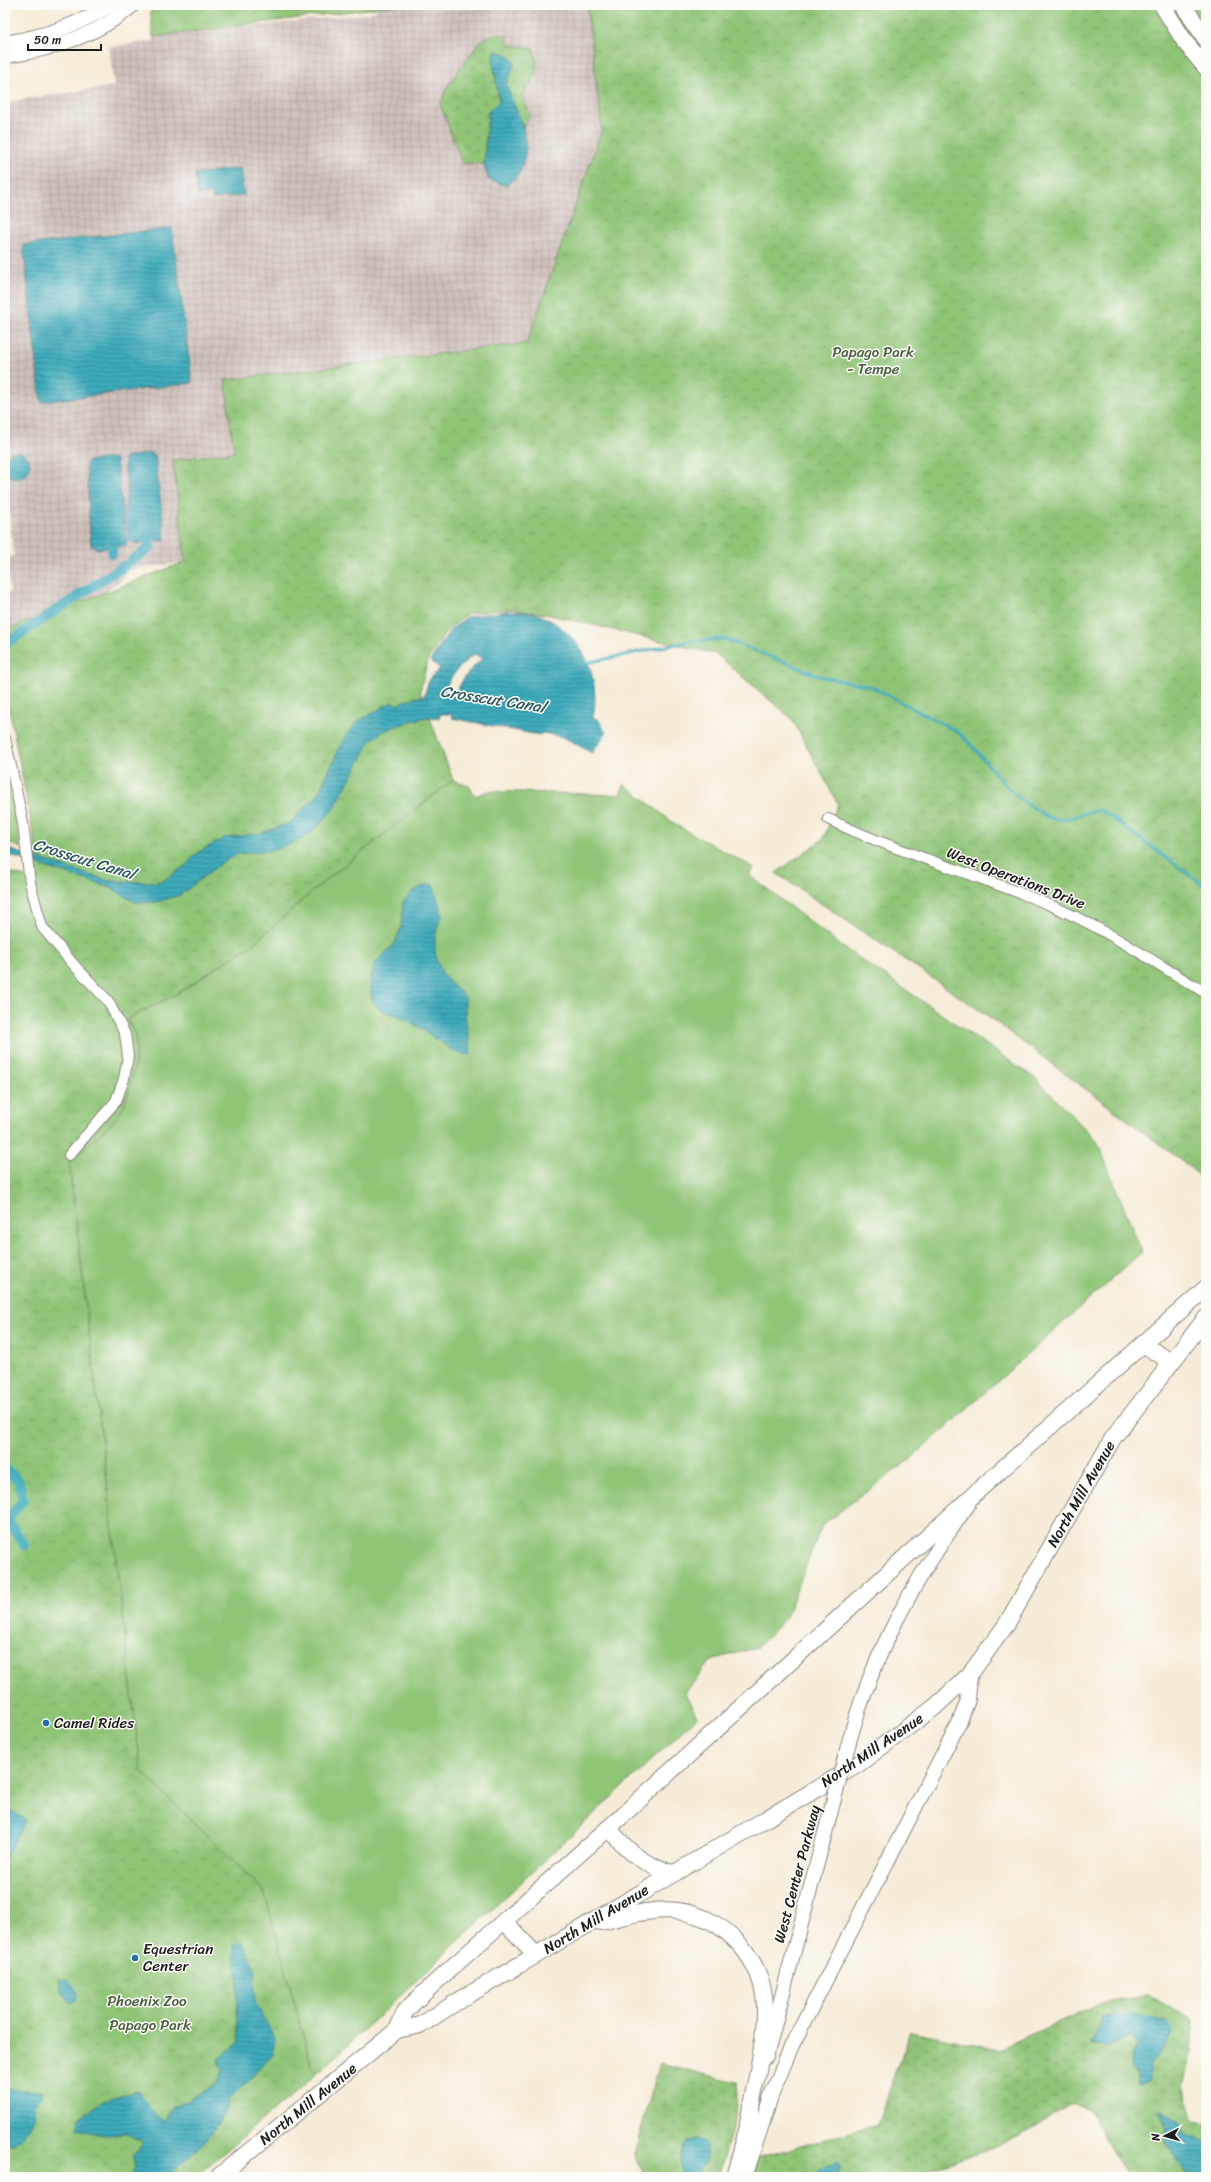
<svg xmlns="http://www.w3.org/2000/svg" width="1211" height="2182" font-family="Sriracha,sans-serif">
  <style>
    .industrial { fill: url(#industrial-grid) }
    .grass { fill: #90c577; stroke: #56704a }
    .wetland { fill: url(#wetland-marsh); stroke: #56704a; fill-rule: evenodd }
    .park { fill: url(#park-crowns); stroke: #56704a }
    .water { fill: url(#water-rules); stroke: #2d646c; fill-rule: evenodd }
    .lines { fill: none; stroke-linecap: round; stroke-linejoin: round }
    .stream { stroke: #3eabbc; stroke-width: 3 }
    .canal { stroke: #3eabbc; stroke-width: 10 }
    .street-casing { stroke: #89847a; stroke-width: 12 }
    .secondary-casing { stroke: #89847a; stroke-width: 16 }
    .primary-casing { stroke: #89847a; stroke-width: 18 }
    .street { stroke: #fff; stroke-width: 10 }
    .secondary { stroke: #fff; stroke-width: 14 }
    .primary { stroke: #fff; stroke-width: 16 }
    .secondary-bridge-casing { stroke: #89847a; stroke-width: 16; stroke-linecap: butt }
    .secondary-bridge { stroke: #fff; stroke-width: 14 }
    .poi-dot { fill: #1f6fb2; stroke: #fdfcf7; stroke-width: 1.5 }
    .labels { text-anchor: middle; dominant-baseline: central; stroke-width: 3; stroke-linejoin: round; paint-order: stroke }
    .park-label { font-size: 15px; fill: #4a6040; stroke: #fdfcf7 }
    .street-label { font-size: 15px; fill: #1c1c1c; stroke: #fdfcf7 }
    .poi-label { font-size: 15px; fill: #1c1c1c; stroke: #fdfcf7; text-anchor: start }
    .water-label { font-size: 16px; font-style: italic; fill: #2b5c64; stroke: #fdfcf7 }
  </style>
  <defs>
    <pattern id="industrial-grid" width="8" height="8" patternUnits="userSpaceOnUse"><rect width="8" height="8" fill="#cfc0bb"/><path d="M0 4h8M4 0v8" fill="none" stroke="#b1a4a0"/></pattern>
    <pattern id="wetland-marsh" width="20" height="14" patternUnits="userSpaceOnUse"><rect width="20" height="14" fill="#90c577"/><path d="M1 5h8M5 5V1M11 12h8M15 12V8" fill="none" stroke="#7ca966"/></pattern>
    <pattern id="park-crowns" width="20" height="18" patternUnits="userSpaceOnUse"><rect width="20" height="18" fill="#90c577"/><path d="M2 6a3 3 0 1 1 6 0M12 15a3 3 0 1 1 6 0" fill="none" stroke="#7ca966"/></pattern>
    <pattern id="water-rules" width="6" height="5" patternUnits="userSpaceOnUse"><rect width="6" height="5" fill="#3eabbc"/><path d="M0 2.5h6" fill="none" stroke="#338a98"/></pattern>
  </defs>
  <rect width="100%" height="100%" fill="#fdfcf7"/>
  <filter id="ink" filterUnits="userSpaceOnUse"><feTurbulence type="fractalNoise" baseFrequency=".025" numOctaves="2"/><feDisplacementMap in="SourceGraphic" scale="8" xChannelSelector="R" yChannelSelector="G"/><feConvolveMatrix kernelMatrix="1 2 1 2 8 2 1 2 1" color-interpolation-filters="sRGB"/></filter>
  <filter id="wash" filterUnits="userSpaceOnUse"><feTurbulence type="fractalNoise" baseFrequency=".012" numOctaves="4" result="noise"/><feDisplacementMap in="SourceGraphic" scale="16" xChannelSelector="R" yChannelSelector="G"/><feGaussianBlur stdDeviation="0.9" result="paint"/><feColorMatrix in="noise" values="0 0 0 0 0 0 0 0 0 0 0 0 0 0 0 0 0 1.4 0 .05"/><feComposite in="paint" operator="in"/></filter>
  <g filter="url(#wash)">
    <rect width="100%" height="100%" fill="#f6ebd7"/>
    <path class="industrial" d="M397,5H588L602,130L527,343L225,380L234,452L173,460L185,562L129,570L123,575L125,577L85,606L80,599L23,638L11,633V627L5,628V593L10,592L5,557L14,556L8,505H5V429L10,428L5,388V102L114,86L109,47L153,41V37L363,14L374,12L379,8Z"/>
    <path class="grass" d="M453,780L469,786L475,796L488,791L620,795L624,784L676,825L754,868L749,875L840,945L1035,1078L1097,1141L1142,1252L913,1457L822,1525L786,1617L758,1647L711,1660L685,1693L697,1717L317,2074L312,2067L264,1891L141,1771L69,1161L88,1143L135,1035L127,1019L180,992L255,942L321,884Z"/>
    <g class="wetland">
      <path d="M494,34L507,36L509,45L526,47L534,50C539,74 538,76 522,94L530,116L523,127L506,85L515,62L506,54L494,51L493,62L499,101L488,112L484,164L462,163L440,104L447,87L480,41Z"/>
      <path d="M1147,1995L1193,2020L1191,2055L1184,2088L1194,2121L1206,2123V2143L1184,2134L1181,2124L1160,2110L1166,2128L1165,2142L1188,2177H1128L1089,2110L1071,2103L1020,2137L933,2169L919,2177H834L840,2169L838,2163C828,2165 819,2167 815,2177H746L750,2160L877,2125L911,2031L999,2049L1096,2005ZM1149,2019L1168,2022L1165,2047L1150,2063L1131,2055L1137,2045L1130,2036L1108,2047Z"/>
      <path d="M660,2063L736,2082L738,2108L718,2177H699V2170L706,2160L702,2140L696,2138L687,2142C680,2153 678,2165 685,2177H646L634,2154Z"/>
    </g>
    <g class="park">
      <path d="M150,5H399L153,37Z"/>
      <path d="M587,5H1206V1184L1189,1166L985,1014L776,873L823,839L838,804L792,719L716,654L546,614L507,609L467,614L447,630L428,659L420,691L453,780L321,884L255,942L180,992L127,1019C129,1024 134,1030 135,1036C139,1056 130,1101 117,1117C103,1133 84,1147 69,1162L141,1771L264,1891L312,2067L317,2074L195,2177H5V871L35,880V842L5,688V630L185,562L173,460L234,452L225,380L527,343L602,130Z"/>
      <path d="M5,766L21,848L5,842Z"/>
    </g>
    <g class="water">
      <path d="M494,51L506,54L515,62L506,85L523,127L526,149L521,170L518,175L506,186L488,179L484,164L488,112L499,101L493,62Z"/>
      <path d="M240,168L244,195L213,199L212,193L198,195L195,174Z"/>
      <path d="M172,228L192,383L41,402L23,245Z"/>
      <circle cx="17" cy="465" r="13"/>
      <path d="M151,453L152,456L155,455L165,540L135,544V542H129L125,511L127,486L124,459H126V457Z"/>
      <path d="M113,458L116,460L127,545L96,549V546L91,547C88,519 89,491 86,464L88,461Z"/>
      <path d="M507,611C519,612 534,612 544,617C583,636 601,676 593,718L598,719L606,733L592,753L563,737L543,733L539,735L452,718L451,714H441L439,718L427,717L408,722L382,732L371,740L334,808L323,821L303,839L274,850L238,854L224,861L180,895L156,902H135L111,888L5,854V848L109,881L157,882L164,880L186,865L197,853L224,838L262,833L289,823L317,796L343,740L349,731L360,720L392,702L398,705L405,700L424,696L429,680L440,668L430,661L450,630L467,617ZM475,654L482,659C469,670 460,681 455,697L445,694C447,677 462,664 475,654Z"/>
      <path d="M428,884L433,885L442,915C431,937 432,963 449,982C454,987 460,991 465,997V1014L471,1054L466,1055L455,1052L417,1026L400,1016L382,1011L375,1005L371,997V980L374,964L395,943L401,927L403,902L413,891Z"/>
      <path d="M5,1807L26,1820L5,1859Z"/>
      <path d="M243,1942L256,1971L254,1986L255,2003L276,2041L273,2054L262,2064L249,2081L228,2100C225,2128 187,2159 166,2177H129L134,2169V2155L143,2142L127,2134L103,2135L77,2129L80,2117L103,2101L138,2091L154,2113L164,2121L172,2107L187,2101L215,2085L223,2070L218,2059L239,2042C234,2023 239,2009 238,1990C238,1975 234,1960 234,1944Z"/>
      <path d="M59,1978C68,1979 72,1985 78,1993L77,2000L71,2003C62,1996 60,1989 59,1978Z"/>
      <path d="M1131,2014L1168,2022L1173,2033L1158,2056L1150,2063V2080L1138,2085L1136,2074L1130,2069L1131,2055L1137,2045L1130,2036L1108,2047L1091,2043L1102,2017Z"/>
      <path d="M5,2089L41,2091L40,2098L35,2103C38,2122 26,2133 13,2145L5,2142Z"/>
      <path d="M1159,2109L1181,2124L1184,2134L1206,2143V2177H1188L1165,2142L1166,2128Z"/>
      <path d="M696,2138C719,2145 699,2164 699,2177H685C677,2165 680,2154 687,2142Z"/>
      <path d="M838,2163L840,2169L834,2177H815C819,2167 828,2165 838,2163Z"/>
    </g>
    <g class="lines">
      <path class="stream" d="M586,663L691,641L725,639L822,677L870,686L956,731C987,756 1000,790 1037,810C1041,813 1046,817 1050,818C1072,823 1081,811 1101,810L1206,887"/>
      <g class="canal">
        <path d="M112,548V554"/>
        <path d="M132,560L150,548V543"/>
        <path d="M5,644L125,565"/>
        <path d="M5,1469L18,1480L23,1500L7,1520L24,1545"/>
      </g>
    </g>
  </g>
  <g filter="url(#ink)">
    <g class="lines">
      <defs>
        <g id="street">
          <path d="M5,738L23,823L30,883L42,927L74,965L108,1001L125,1034L128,1056L124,1079L116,1101L69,1155"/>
          <path d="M828,819C898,853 973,873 1045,903C1102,926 1153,962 1206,993"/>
        </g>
        <g id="secondary">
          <path d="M5,43C43,37 77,26 110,5"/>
          <path d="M5,56C51,50 97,36 133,5"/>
          <path d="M849,1742C872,1655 915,1578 968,1505"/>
          <path d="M766,2057L830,1814"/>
          <path d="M733,2177L751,2112"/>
          <path d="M745,2177L771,2096L792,2045L959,1723L968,1700L970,1674"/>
        </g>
        <g id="primary">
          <path d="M1162,5L1185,42L1206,68"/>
          <path d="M1183,5L1206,39"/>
          <path d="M1143,1344L1171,1362"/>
          <path d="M608,1828C629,1852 641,1864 672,1873"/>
          <path d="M504,1921L536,1955"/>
          <path d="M601,1922C626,1916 652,1908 678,1911C726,1917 765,1961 765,2009C765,2047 754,2086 748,2123"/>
          <path d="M397,2030L421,2025L455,2003L857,1765L935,1707L970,1674L1006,1625L1113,1438L1206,1318"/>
          <path d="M218,2177L397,2030L406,2010L440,1978L613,1824L982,1487L1206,1288"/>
        </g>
      </defs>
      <use href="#street" class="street-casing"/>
      <use href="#secondary" class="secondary-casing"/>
      <use href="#primary" class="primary-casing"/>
      <use href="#street" class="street"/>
      <use href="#secondary" class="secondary"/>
      <use href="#primary" class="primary"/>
      <defs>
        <path id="secondary-bridge" d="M830,1814L849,1742"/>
      </defs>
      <use href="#secondary-bridge" class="secondary-bridge-casing"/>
      <use href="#secondary-bridge" class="secondary-bridge"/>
    </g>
  </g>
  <g class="poi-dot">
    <circle cx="46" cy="1723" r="4"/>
    <circle cx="135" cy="1958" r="4"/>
  </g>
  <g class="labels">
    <g class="park-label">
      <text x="873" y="352">Papago Park<tspan x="873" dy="17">- Tempe</tspan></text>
      <text x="147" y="2001">Phoenix Zoo</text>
      <text x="150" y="2025">Papago Park</text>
    </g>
    <g class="street-label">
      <text transform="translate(1016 878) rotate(21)">West Operations Drive</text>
      <text transform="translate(1081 1494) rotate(-60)">North Mill Avenue</text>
      <text transform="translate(872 1750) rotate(-34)">North Mill Avenue</text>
      <text transform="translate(797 1874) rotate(-75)">West Center Parkway</text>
      <text transform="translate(596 1919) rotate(-31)">North Mill Avenue</text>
      <text transform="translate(308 2104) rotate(-39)">North Mill Avenue</text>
    </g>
    <g class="poi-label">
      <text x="54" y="1723">Camel Rides</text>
      <text x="143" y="1949">Equestrian<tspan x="143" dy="17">Center</tspan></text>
    </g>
    <g class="water-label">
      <text transform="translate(493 699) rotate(9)">Crosscut Canal</text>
      <text transform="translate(84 859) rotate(17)">Crosscut Canal</text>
    </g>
  </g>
  <rect width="1211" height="2182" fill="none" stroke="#fdfcf7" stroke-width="20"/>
  <g transform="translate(1165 2136) rotate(264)" stroke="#fdfcf7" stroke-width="3" paint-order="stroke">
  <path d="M0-3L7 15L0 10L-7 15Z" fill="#1c1c1c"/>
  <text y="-6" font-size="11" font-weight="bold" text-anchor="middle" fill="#1c1c1c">N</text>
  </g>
  <path d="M28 44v6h73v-6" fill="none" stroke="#1c1c1c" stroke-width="2"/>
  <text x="34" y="44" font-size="12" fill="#1c1c1c" stroke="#fdfcf7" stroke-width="3" paint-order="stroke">50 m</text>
</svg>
